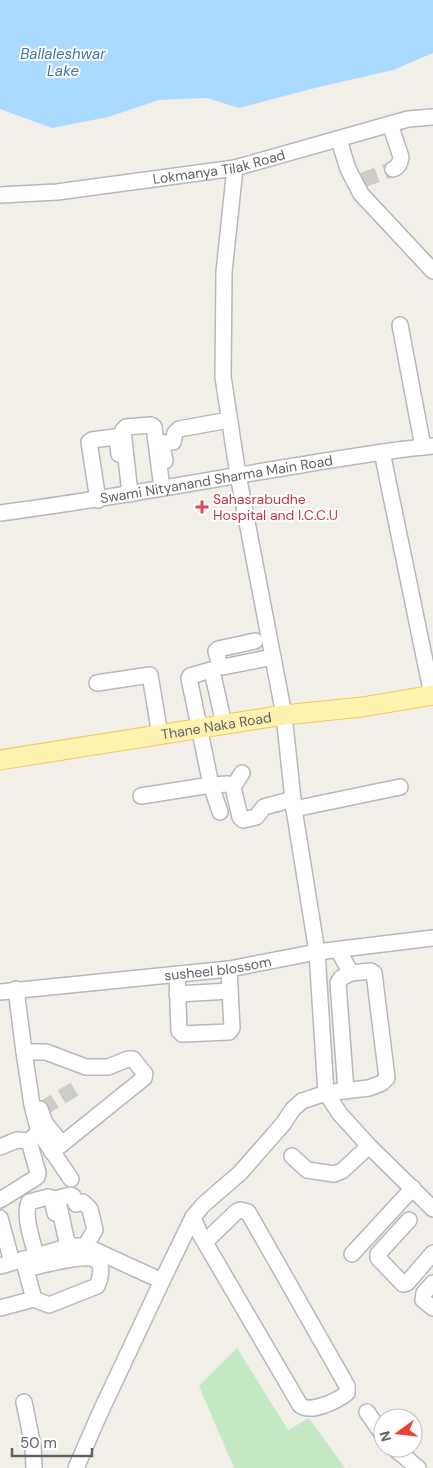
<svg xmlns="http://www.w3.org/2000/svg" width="433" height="1468" font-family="'DM Sans',sans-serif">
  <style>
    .green { fill: #c5e8c5 }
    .water { fill: #aadaff }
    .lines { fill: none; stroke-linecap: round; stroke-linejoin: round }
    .minor-tunnel { stroke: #ccccc8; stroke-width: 15; stroke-dasharray: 15 8; stroke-linecap: butt }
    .minor-casing { stroke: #b5b8bc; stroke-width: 18 }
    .major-casing { stroke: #f2c960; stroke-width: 21 }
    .minor { stroke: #fff; stroke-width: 15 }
    .major { stroke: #fff2af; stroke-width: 19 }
    .health-dot { fill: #e0444e; stroke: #fff; stroke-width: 2 }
    .labels { text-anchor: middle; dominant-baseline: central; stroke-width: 4; stroke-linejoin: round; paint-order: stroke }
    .street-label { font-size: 14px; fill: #5f6368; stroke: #fff }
    .health-label { font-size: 14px; fill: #be3a42; stroke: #fff; text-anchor: start }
    .water-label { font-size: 15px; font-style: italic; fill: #4174aa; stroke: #fff }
  </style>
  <rect width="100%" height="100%" fill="#f1efe8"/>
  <path class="green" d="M237,1348L288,1430L309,1418L345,1468H234L199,1386Z"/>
  <path class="water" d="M0,0H433V53L393,70L315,88L239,108L207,98L159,100L108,117L52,128L0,109Z"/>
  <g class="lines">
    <g class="minor-tunnel">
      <path d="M363,180L393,169"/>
      <path d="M42,1109L78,1087"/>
    </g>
    <defs>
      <g id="minor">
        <path d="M390,124L401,157C400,162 399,167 393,169"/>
        <path d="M339,140L348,169L361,194L433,271"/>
        <path d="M235,168L224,272L223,377L238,475L284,715L294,809L317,952L326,1093L340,1114L369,1146L433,1209"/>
        <path id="s1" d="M0,195L57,192L235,168L408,119L433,117"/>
        <path d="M400,325L423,447"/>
        <path d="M382,452L432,695"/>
        <path d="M165,461L162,446L163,443L173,442L175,433L179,429L229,420"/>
        <path d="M130,494L123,430L126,427L151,425L154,427L162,488"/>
        <path d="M98,500L89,442L92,440L115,437L117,439L119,454"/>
        <path id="s2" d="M0,513C101,500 201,481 301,465C345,458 389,450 433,446"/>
        <path d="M255,641L218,649L216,651L220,666L223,667L273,657"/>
        <path d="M97,683L150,675L160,735"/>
        <path d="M224,724L212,671L211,670L190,676L189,678L211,785L228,784L233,787L240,817L243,820L256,817L264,807L293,799"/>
        <path d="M233,787L242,773"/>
        <path d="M141,796L211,785L220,812"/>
        <path d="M294,809L400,787"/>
        <path d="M177,974L179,1031L182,1034L229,1032L232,1028L229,969"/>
        <path d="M16,989L24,1052L32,1105L39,1132L71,1179"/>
        <path id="s3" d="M0,992L229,969L317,952L433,938"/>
        <path d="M177,994L230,991"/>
        <path d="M24,1052H46L86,1067H108L128,1059H133L145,1074L144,1078L52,1152"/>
        <path d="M346,1091L338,983L341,978L351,973"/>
        <path d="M40,1109L45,1123L62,1144"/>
        <path d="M0,1147L17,1140L29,1141"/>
        <path d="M292,1156L307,1170L334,1174L342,1171L369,1146"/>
        <path d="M0,1200L37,1177L38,1173L29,1141L39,1132"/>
        <path d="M193,1217L200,1234L300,1405C310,1414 337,1401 347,1393V1386L248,1212L240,1210L236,1212L205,1242"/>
        <path d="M0,1218L12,1262"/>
        <path d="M409,1220L378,1254V1258L403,1284L407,1283L433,1253"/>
        <path d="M68,1247L58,1201L59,1198L70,1195L73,1196L76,1204L83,1202L90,1209L95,1230L85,1246"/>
        <path d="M352,1254L413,1188"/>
        <path d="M36,1256C33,1241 23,1217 29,1202L48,1197L52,1198L55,1213"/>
        <path d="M23,1259L34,1299"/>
        <path d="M0,1266L71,1246H81L90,1248L162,1281"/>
        <path d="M433,1283L424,1293L423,1300L433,1308"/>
        <path d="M0,1308L34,1299L49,1305L97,1286C100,1280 104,1265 96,1260C85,1253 40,1266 26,1269"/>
        <path d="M24,1402L33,1446L34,1468"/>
        <path d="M367,1412L383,1435"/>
        <path d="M394,1448L418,1468"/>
        <path d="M76,1468L99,1415L162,1281L193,1217L203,1205L240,1173L283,1124L293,1109L302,1101L326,1093L369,1088L382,1083L387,1078L374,973L371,971L351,973L338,950"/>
      </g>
      <g id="major">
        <path id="s4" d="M0,760L284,715L362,707L433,695"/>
      </g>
    </defs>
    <use href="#minor" class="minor-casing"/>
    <use href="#major" class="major-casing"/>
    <use href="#minor" class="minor"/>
    <use href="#major" class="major"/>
  </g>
  <path class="health-dot" d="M199.5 499.5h5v5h5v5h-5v5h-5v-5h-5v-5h5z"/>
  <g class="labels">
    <g class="street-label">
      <text stroke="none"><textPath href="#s1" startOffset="221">Lokmanya Tilak Road</textPath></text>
      <text stroke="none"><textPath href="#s2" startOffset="219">Swami Nityanand Sharma Main Road</textPath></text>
      <text stroke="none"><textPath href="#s4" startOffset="219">Thane Naka Road</textPath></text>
      <text stroke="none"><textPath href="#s3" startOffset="219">susheel blossom</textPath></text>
    </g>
    <g class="health-label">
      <text x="213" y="499">Sahasrabudhe<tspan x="213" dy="16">Hospital and I.C.C.U</tspan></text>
    </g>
    <g class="water-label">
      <text x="63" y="54">Ballaleshwar<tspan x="63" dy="17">Lake</tspan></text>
    </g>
  </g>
  <g transform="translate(398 1433) rotate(255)"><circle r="24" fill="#ffffff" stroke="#bfc1c3"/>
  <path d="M0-4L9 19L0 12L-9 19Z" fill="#ea4335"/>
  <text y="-8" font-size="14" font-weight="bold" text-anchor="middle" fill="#5f6368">N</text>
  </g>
  <path d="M12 1448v8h80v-8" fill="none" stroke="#5f6368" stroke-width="2.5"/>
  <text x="20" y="1448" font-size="15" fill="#5f6368" stroke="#ffffff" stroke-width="4" paint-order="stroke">50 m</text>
</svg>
